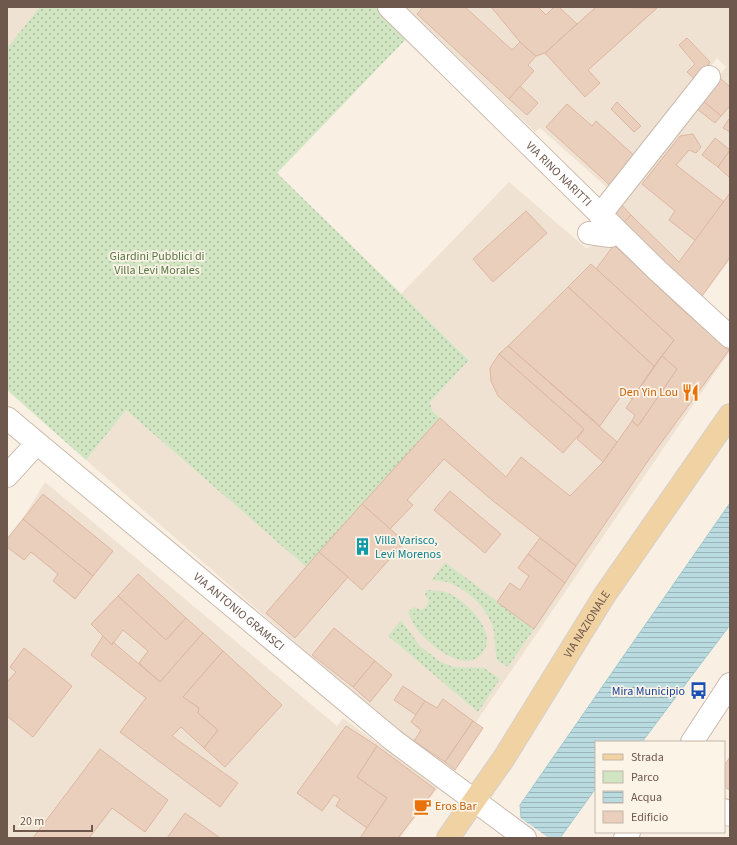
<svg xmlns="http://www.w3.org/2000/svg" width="737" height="845" font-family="'Source Sans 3',sans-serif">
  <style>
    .residential { fill: #f0e2d2 }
    .green { fill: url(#green-dots) }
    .water { fill: url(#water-rules); stroke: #a1cad1 }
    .pier { fill: #f9f0e3 }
    .building { fill: #ebcfbd; stroke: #dcb6a0 }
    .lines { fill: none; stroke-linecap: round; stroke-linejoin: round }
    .minor-casing { stroke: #cbbaae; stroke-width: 24 }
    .major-casing { stroke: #d6d0cd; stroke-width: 24 }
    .minor { stroke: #fff; stroke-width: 22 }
    .major { stroke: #f1d2a2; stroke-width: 22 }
    .labels { text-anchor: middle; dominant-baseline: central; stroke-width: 3.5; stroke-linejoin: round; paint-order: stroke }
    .street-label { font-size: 12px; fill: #6e574c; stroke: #fdf4e8 }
    .park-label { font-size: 12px; fill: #577848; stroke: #fdf4e8 }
    .food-label { font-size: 12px; fill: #c56008; stroke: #fdf4e8; text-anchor: end }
    .culture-label { font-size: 12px; fill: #0d838f; stroke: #fdf4e8; text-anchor: start }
    .transit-label { font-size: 12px; fill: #164399; stroke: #fdf4e8; text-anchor: end }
  </style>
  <defs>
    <pattern id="green-dots" width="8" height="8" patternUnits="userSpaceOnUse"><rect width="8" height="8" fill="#d1e5c3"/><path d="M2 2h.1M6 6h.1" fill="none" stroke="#aebca1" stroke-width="1.8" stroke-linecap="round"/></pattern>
    <pattern id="water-rules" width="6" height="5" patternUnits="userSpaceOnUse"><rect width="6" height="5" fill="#badbe0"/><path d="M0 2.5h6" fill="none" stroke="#9bb4b8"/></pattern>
  </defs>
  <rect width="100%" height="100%" fill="#f9f0e3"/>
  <g class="residential">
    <path d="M7,7H40L7,48Z"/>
    <path d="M406,7H730V260L698,302L608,216L726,67L717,58L612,192L540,128L535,132Z"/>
    <path d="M509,182L586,248L612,241L730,348V351L446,766L401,735L86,460L126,410L306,567L440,418L432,410L430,402L469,359L401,294Z"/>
    <path d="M45,482L337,726L343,718L438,788L400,838H7V545Z"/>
  </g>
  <g class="green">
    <path d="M40,7H377L408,37L277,173L469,360L430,402L432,410L440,418L306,567L126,410L86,460L7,390V48Z"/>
    <path d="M445,562L534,629L508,667L497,660C495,650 495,642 494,632C490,611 470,591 450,583C445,581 438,581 432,580Z"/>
    <path d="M427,590C433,591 442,590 448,593C466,600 500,634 482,654C464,674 430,645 418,631C414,626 411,618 408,612L414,607L421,610L426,607L429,601L425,595Z"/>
    <path d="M401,620L420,646L439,661L453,667L484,668L500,679L478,712L388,636Z"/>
  </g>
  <path class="water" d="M730,503V625L642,742H596V788L560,838H506L521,818L520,805Z"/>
  <path class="pier" d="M519,817L549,838H504Z"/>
  <g class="building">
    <path d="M423,7H465L512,50L520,42L536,56L528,65L534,71L509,99L417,14Z"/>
    <path d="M493,7H538L546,15L554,7H559L577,24L545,53L536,56L520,42L492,8Z"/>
    <path d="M596,7L657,8L588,70L600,83L585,97L545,53Z"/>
    <path d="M687,38L710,62L697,81L687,72L695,64L679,45Z"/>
    <path d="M720,78L730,87V106L721,116L702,100Z"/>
    <path d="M520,86L538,103L527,115L509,99Z"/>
    <path d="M702,100L721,116L715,123L696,108Z"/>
    <path d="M617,102L641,126L634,132L611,109Z"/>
    <path d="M567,104L592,126L596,121L637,158L613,188L546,127Z"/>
    <path d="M729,119L730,121V132L723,128Z"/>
    <path d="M693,134L701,147L696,153L689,150L676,165L724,202L696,241L669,220L675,211L642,184L680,136Z"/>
    <path d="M715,138L730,150L718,167L702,155Z"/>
    <path d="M730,150V178L718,167Z"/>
    <path d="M730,193V257L700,299L622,224L631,215L679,262Z"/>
    <path d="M620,203L631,215L622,224L611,213Z"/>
    <path d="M526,211L547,233L493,282L473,259Z"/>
    <path d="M614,245L676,304L729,350L650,458L576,566L492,500L444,459L407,500L413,505L390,529L362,504L440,418L506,477L521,457L570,496L603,462L632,421L638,426L677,369L662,356L674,340L596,269Z"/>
    <path d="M591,264L674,340L654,366L568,287Z"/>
    <path d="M568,287L654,366L632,399L623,393L600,426L508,346Z"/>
    <path d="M508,346L617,442L603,462L577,439L584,429L499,354Z"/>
    <path d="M499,354L584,429L563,453L498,396L491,381L490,368Z"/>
    <path d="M662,356L677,369L638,426L632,421L635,415L626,408Z"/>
    <path d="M450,491L501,534L485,553L434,510Z"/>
    <path d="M43,494L113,551L93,576L23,519Z"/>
    <path d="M362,504L405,542L362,590L319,552Z"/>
    <path d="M23,519L93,576L75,599L53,581L58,574L31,552L24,560L7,547V539Z"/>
    <path d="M540,538L576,566L565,583L528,554Z"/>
    <path d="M319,552L348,577L295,638L266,613Z"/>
    <path d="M528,554L565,583L534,629L497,602L510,583L520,590L529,576L518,568Z"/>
    <path d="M138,574L186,618L166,640L118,596Z"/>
    <path d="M118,596L166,640L186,618L203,633L160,682L139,663L148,651L123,630L112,645L91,624Z"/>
    <path d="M334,628L375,661L353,687L312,655Z"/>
    <path d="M203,633L223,651L183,697L199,708L198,713L218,730L204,748L181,727L172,736L238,783L220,807L120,732L146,698L91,655L103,636L112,645L113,642L160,682Z"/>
    <path d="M24,648L72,686L33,737L7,716V682L16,672L10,667Z"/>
    <path d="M223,651L282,705L225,767L204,748L218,730L198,713L199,708L183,697Z"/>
    <path d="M375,661L392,675L370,702L353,687Z"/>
    <path d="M403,686L425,701L416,715L394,700Z"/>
    <path d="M443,699L473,721L445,762L414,741L421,730L411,722L425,701L437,708Z"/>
    <path d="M473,721L483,728L455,770L445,762Z"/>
    <path d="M346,726L377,746L357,777L387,798L367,828L336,806L340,799L334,795L322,811L297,793Z"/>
    <path d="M377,746L435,789L398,838H360L387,798L357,777Z"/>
    <path d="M100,749L168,800L145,832L112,808L89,838H33Z"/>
    <path d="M730,757V790L724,787V766Z"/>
    <path d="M185,813L220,838H167Z"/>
  </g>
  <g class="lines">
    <defs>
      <g id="minor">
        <path id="s1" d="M389,7L657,270L730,337"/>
        <path d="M600,215L709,77"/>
        <path d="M589,233L610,236L616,230"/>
        <path id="s2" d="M7,418L393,740L525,838"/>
        <path d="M7,476L36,444"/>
        <path d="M692,742L730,684"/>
        <path d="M724,810L730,815"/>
        <path d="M625,838L629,832"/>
      </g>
      <g id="major">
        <path id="s3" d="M448,838L504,758L604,596L730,415"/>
      </g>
    </defs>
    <use href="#minor" class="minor-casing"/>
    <use href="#major" class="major-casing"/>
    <use href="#minor" class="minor"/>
    <use href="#major" class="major"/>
  </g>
  <defs>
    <symbol id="restaurant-bare" viewBox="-9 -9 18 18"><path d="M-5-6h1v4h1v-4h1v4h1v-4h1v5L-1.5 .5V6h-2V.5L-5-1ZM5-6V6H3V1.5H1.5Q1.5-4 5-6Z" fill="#e8710a" stroke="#fdf4e8" stroke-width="2.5" paint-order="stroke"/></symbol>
    <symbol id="building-bare" viewBox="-9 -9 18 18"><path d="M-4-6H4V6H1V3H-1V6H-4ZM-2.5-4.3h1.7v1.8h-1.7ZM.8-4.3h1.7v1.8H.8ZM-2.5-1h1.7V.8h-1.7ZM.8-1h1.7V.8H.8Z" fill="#0f9aa8" stroke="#fdf4e8" stroke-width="2.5" paint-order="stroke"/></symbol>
    <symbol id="bus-bare" viewBox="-9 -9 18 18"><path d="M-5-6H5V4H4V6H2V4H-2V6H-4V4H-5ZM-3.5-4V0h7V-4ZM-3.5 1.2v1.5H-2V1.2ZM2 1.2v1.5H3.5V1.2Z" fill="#1a4fb4" stroke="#fdf4e8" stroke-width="2.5" paint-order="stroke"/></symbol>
    <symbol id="cafe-bare" viewBox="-9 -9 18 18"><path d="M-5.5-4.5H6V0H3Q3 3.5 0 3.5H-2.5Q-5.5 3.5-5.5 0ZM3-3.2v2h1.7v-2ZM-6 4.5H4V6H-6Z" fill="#e8710a" stroke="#fdf4e8" stroke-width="2.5" paint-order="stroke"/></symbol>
  </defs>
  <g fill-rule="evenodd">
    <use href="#restaurant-bare" x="678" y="380" width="25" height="25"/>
    <use href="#building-bare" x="350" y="534" width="25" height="25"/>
    <use href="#bus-bare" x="686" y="678" width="25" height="25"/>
    <use href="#cafe-bare" x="410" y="794" width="25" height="25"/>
  </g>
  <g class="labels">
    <g class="street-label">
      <text stroke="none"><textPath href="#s1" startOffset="238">VIA RINO NARITTI</textPath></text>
      <text stroke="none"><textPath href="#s2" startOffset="302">VIA ANTONIO GRAMSCI</textPath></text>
      <text stroke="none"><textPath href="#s3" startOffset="255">VIA NAZIONALE</textPath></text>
    </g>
    <g class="park-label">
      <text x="157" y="256">Giardini Pubblici di<tspan x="157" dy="14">Villa Levi Morales</tspan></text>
    </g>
    <g class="food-label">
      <text x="678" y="392">Den Yin Lou</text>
      <text x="435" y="806" text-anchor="start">Eros Bar</text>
    </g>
    <g class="culture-label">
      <text x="375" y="540">Villa Varisco,<tspan x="375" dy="14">Levi Morenos</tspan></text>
    </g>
    <g class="transit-label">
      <text x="685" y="691">Mira Municipio</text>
    </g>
  </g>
  <rect width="737" height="845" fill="none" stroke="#6e574c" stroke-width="16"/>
  <rect x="595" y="741" width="130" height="92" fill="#fdf4e8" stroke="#c4b5aa"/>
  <rect x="603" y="754" width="20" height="6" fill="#f1d2a2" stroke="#c4b5aa"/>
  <text x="631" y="761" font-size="12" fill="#6e574c">Strada</text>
  <rect x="603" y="771" width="20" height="12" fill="#d1e5c3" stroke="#c4b5aa"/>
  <text x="631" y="781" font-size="12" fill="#6e574c">Parco</text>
  <rect x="603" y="791" width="20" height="12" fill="url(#water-rules)" stroke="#c4b5aa"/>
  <text x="631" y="801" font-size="12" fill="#6e574c">Acqua</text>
  <rect x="603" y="811" width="20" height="12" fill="#ebcfbd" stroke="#c4b5aa"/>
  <text x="631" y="821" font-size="12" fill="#6e574c">Edificio</text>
  <path d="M14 825v6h78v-6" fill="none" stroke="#6e574c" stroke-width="2"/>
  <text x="20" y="825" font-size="12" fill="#6e574c" stroke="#fdf4e8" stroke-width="3" paint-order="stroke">20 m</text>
</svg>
